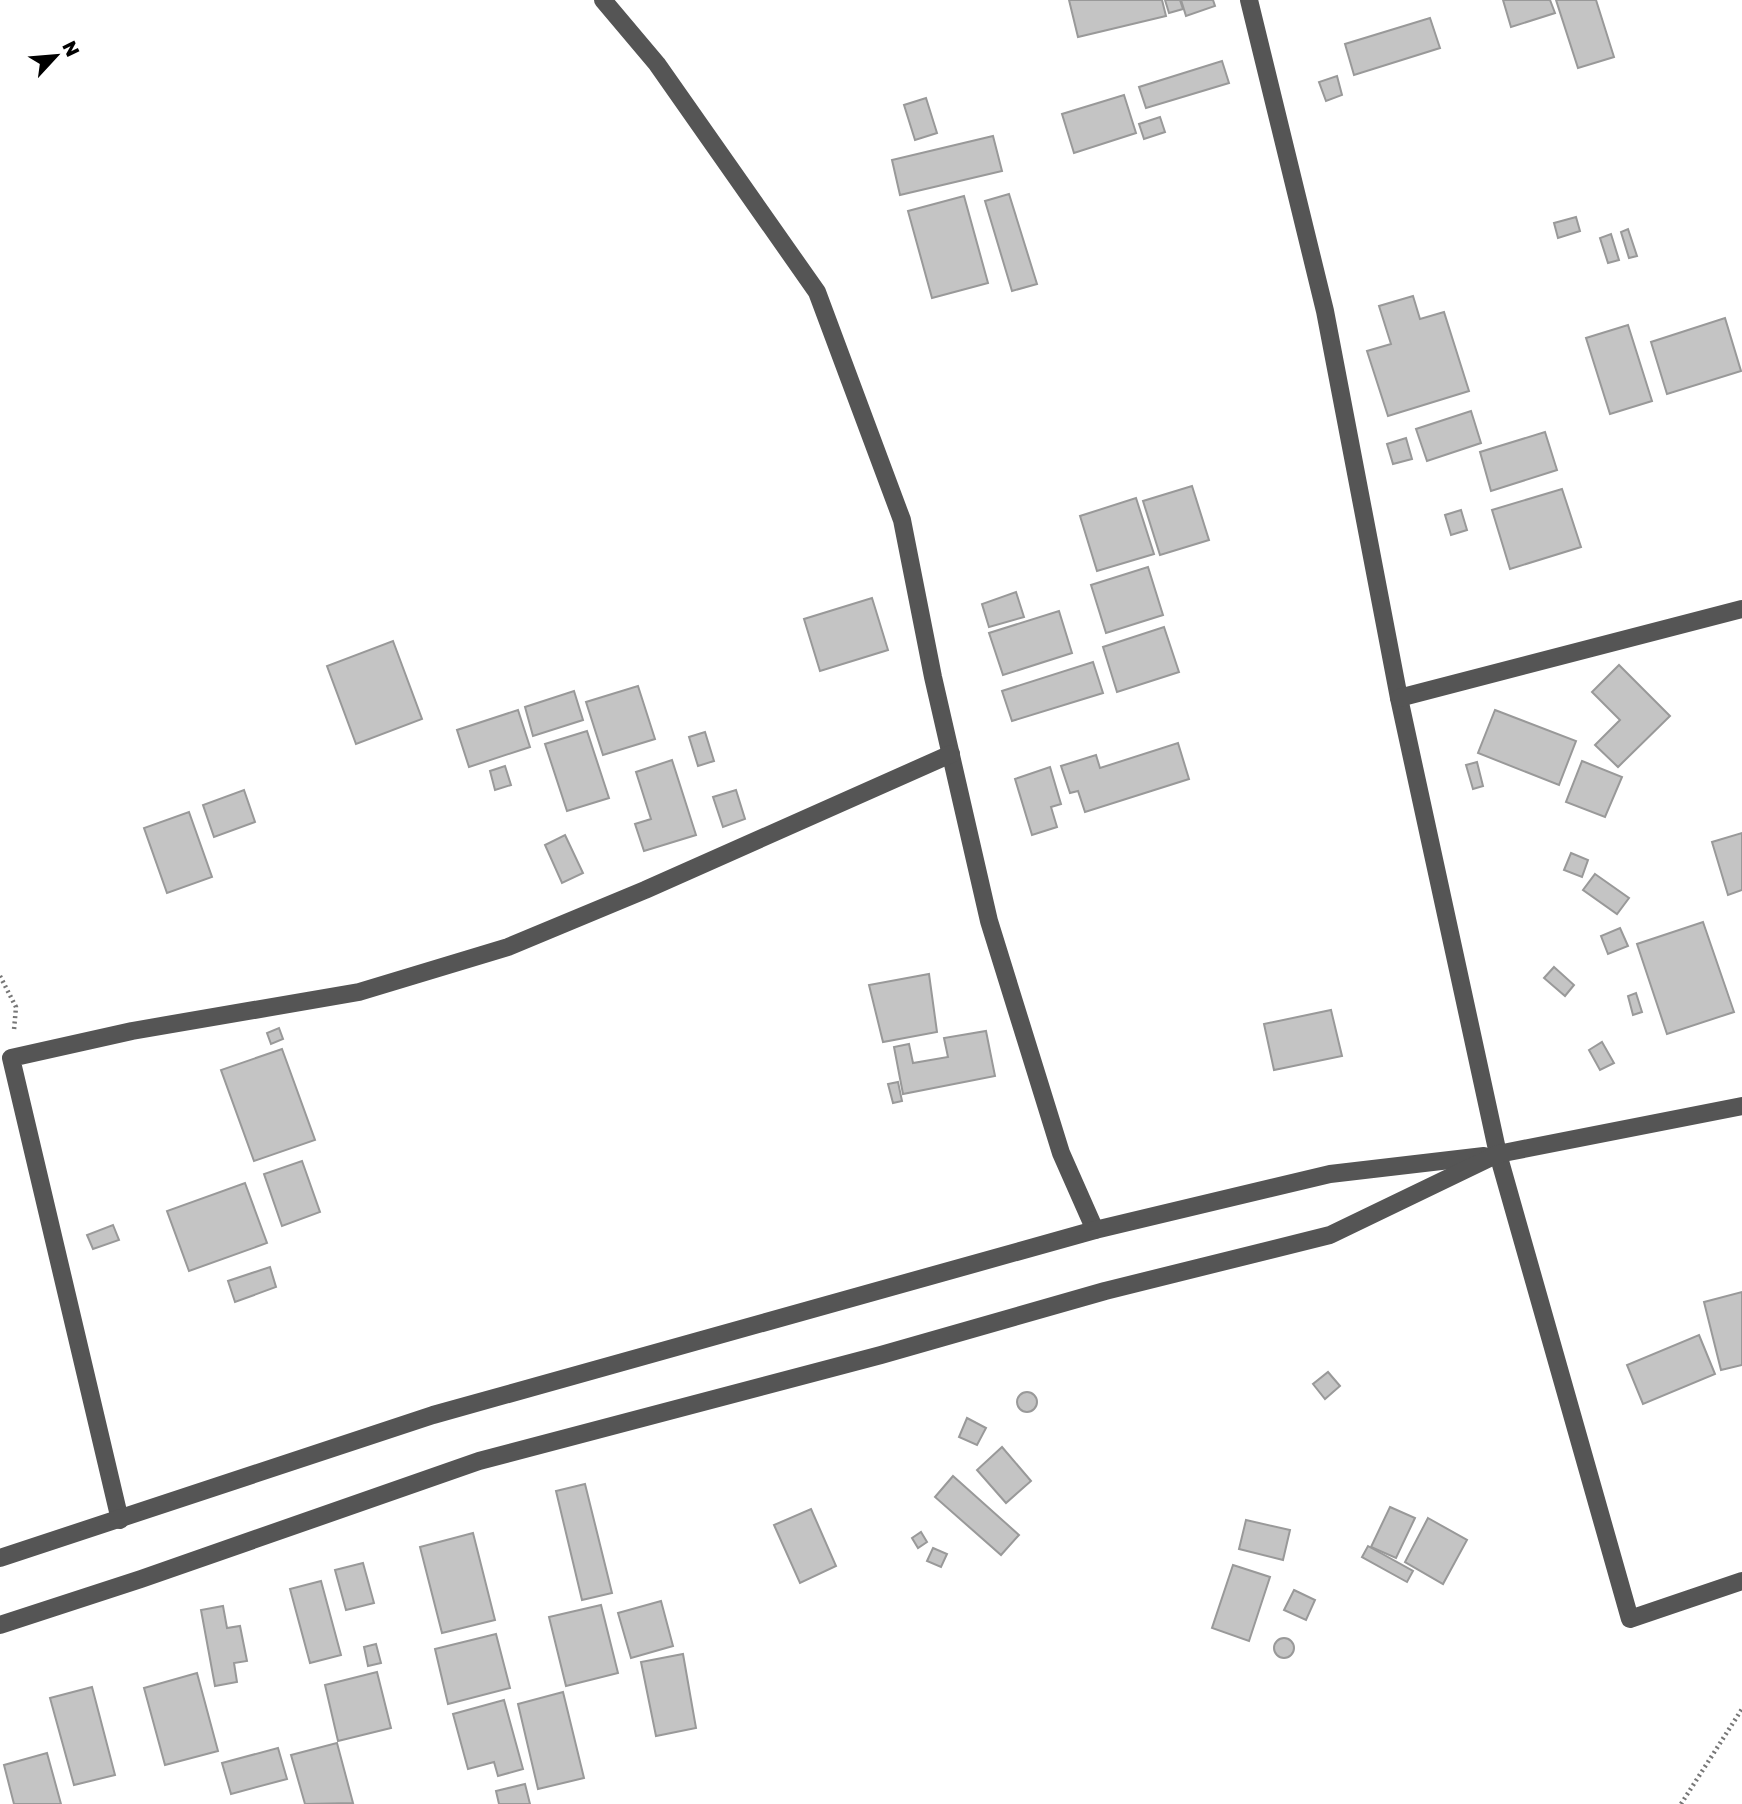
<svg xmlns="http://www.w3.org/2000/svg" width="1742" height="1804" font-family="'Golos Text',sans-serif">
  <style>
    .building { fill: #c4c4c4; stroke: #999; stroke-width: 2 }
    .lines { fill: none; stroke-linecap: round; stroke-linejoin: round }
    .path { stroke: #777; stroke-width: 4.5; stroke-dasharray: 2 3.5; stroke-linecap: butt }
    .minor { stroke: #555; stroke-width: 18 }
  </style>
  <rect width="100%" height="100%" fill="#fff"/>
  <g class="building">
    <path d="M1069,0H1162L1166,16L1078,37Z"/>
    <path d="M1165,0H1180L1183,9L1169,13Z"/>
    <path d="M1181,0H1213L1215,6L1186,16Z"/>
    <path d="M1503,0H1550L1555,13L1511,27Z"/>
    <path d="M1556,0H1596L1614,57L1578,68Z"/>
    <path d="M1430,18L1440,48L1354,75L1345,44Z"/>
    <path d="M1222,61L1229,83L1146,108L1139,87Z"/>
    <path d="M1337,76L1342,95L1326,101L1319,82Z"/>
    <path d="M1124,95L1136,133L1074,153L1062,114Z"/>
    <path d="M926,98L937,133L915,140L904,105Z"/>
    <path d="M1160,117L1165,132L1144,139L1139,124Z"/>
    <path d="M993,136L1002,171L900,195L892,160Z"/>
    <path d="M1009,194L1037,284L1012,291L985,201Z"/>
    <path d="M964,196L988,283L932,298L908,211Z"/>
    <path d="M1576,217L1580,231L1558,238L1554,223Z"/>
    <path d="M1628,229L1637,256L1629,258L1621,232Z"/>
    <path d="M1611,234L1619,260L1608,263L1600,238Z"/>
    <path d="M1413,296L1420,319L1444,312L1469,391L1388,416L1367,351L1391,344L1379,306Z"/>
    <path d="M1725,318L1741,371L1667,394L1651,342Z"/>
    <path d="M1628,325L1652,401L1610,414L1586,338Z"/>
    <path d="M1471,411L1481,443L1427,461L1416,429Z"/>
    <path d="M1545,432L1557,470L1491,491L1480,452Z"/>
    <path d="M1406,438L1412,459L1393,464L1387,444Z"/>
    <path d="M1192,486L1209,540L1160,555L1143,501Z"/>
    <path d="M1562,489L1581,547L1510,569L1492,510Z"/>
    <path d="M1136,498L1154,554L1097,571L1080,516Z"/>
    <path d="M1461,510L1467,530L1451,535L1445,515Z"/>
    <path d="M1148,567L1163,615L1106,633L1091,585Z"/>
    <path d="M1016,592L1024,617L989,627L982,604Z"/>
    <path d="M872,598L888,650L820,671L804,619Z"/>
    <path d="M1059,611L1072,653L1003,675L989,633Z"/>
    <path d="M1164,627L1179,672L1117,692L1103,647Z"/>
    <path d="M393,641L422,719L356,744L327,666Z"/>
    <path d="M1093,662L1103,693L1012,721L1002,691Z"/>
    <path d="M1619,665L1670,716L1618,767L1595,745L1620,720L1592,692Z"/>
    <path d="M638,686L655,739L603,755L586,702Z"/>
    <path d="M574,691L583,720L533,736L525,707Z"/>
    <path d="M518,710L530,747L469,767L457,730Z"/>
    <path d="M1495,710L1576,741L1559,785L1478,753Z"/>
    <path d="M587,731L609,798L567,811L545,744Z"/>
    <path d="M705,732L714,761L698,766L689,737Z"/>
    <path d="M1178,743L1189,779L1085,812L1078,791L1070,793L1061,766L1096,755L1100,768Z"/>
    <path d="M672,760L696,835L644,851L635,824L651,819L636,772Z"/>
    <path d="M1582,761L1622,777L1605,817L1566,802Z"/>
    <path d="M1477,762L1483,786L1473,789L1466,765Z"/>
    <path d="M505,766L511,785L495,790L490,771Z"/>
    <path d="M1050,767L1061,804L1051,807L1057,827L1032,835L1015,779Z"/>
    <path d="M244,790L255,822L214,837L203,805Z"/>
    <path d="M736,790L745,819L723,827L713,797Z"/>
    <path d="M189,812L212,877L167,893L144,828Z"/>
    <path d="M1742,833V890L1728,895L1712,842Z"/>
    <path d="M565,835L583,873L562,883L545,845Z"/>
    <path d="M1571,853L1588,860L1582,877L1564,870Z"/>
    <path d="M1595,874L1629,898L1617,914L1583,890Z"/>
    <path d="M1703,922L1734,1012L1667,1034L1637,944Z"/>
    <path d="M1620,928L1628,946L1608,954L1601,936Z"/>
    <path d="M1554,967L1574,985L1565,996L1544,978Z"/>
    <path d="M929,974L937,1032L883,1042L869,985Z"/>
    <path d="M1636,993L1642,1012L1633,1015L1628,996Z"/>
    <path d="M1331,1010L1342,1056L1274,1070L1264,1024Z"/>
    <path d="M279,1028L283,1039L271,1044L267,1033Z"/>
    <path d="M986,1031L995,1076L903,1094L894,1047L909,1044L913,1063L948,1057L944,1038Z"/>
    <path d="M1602,1042L1614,1063L1600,1070L1589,1050Z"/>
    <path d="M282,1049L315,1140L254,1161L221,1070Z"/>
    <path d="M898,1082L902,1101L893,1103L888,1084Z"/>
    <path d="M302,1161L320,1212L282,1226L264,1174Z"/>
    <path d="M245,1183L267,1243L189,1271L167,1211Z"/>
    <path d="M113,1225L119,1240L93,1249L87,1235Z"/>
    <path d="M270,1267L276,1287L235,1302L228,1281Z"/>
    <path d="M1742,1292V1365L1721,1370L1704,1302Z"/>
    <path d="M1699,1335L1715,1374L1643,1404L1627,1365Z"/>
    <path d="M1328,1372L1340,1386L1325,1399L1313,1384Z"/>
    <circle cx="1027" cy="1402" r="10"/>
    <path d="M967,1418L986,1428L977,1445L959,1437Z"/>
    <path d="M1002,1447L1031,1481L1006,1503L977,1470Z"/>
    <path d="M953,1476L1019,1535L1001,1555L935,1497Z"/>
    <path d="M585,1484L612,1593L582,1600L556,1491Z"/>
    <path d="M1390,1507L1415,1518L1396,1558L1371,1547Z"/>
    <path d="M811,1509L836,1566L800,1583L774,1525Z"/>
    <path d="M1428,1518L1467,1540L1443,1584L1405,1562Z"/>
    <path d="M1246,1520L1290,1530L1283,1560L1239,1549Z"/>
    <path d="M921,1532L927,1542L918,1548L912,1538Z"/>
    <path d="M473,1533L495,1620L442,1633L420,1547Z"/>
    <path d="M1368,1546L1413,1571L1407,1582L1362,1557Z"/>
    <path d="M933,1548L947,1554L941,1567L927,1561Z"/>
    <path d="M363,1563L374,1603L346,1610L335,1570Z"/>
    <path d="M1233,1565L1270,1577L1249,1641L1212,1628Z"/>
    <path d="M321,1581L341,1655L310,1663L290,1589Z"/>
    <path d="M1294,1590L1315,1600L1306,1620L1284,1610Z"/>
    <path d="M661,1601L673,1646L631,1658L618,1613Z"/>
    <path d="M601,1605L618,1673L566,1686L549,1617Z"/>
    <path d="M223,1606L227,1628L240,1626L247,1661L234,1663L237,1682L215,1686L201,1610Z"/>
    <path d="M496,1634L510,1688L448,1704L435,1649Z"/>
    <circle cx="1284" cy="1648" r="10"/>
    <path d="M376,1644L381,1663L368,1666L364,1647Z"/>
    <path d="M683,1654L696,1728L656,1736L641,1662Z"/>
    <path d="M377,1672L391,1728L338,1741L325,1685Z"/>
    <path d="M197,1673L218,1751L165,1765L144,1688Z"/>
    <path d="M92,1687L115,1775L74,1785L50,1698Z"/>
    <path d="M563,1692L584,1778L538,1789L518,1704Z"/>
    <path d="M504,1700L523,1769L498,1776L494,1762L468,1769L453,1714Z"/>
    <path d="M337,1743L353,1803L305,1804L291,1755Z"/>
    <path d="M278,1748L287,1779L231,1794L222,1763Z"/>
    <path d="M47,1753L61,1804H14L4,1765Z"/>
    <path d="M525,1784L530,1804H499L496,1791Z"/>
  </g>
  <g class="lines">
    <g class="path">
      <path d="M0,976L16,1007L14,1030"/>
      <path d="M1681,1804L1742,1709"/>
    </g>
    <g class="minor">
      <path d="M603,0L657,64L817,292L902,520L933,677L989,921L1061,1153L1095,1230"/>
      <path d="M1249,0L1325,311L1399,698L1498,1154L1630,1619L1742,1581"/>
      <path d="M1399,698L1742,609"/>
      <path d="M120,1520L11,1058L132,1031L359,992L508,947L645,890L951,754"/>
      <path d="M0,1558L433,1415L1095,1230L1330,1174L1484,1156"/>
      <path d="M0,1625L141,1579L479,1461L881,1355L1105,1291L1330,1235L1498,1154L1742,1106"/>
    </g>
  </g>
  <g transform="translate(56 56) rotate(64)" stroke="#ffffff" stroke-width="5" paint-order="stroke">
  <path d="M0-5L12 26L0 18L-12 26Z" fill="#000000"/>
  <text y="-10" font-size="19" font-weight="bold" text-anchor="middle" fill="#000000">N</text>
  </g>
</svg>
